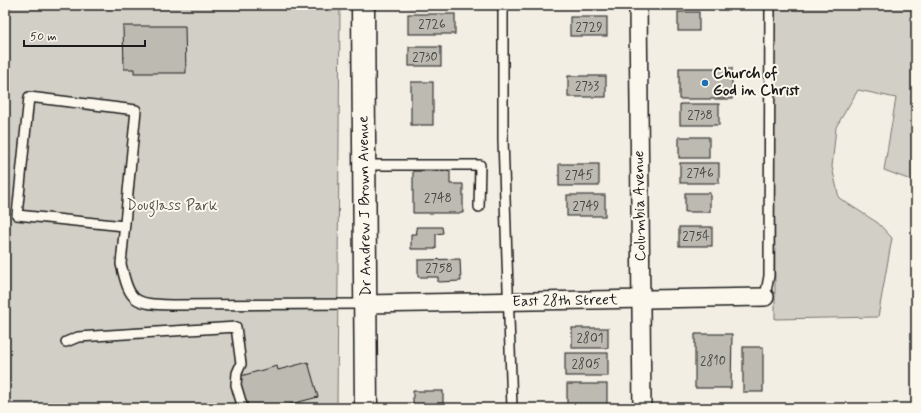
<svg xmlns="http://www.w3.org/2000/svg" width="921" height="413" font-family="Mynerve,sans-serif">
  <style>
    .green { fill: #d2cfc6; stroke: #777671 }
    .building { fill: #bdbab1; stroke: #1c1c1c }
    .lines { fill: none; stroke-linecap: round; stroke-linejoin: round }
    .lane-casing { stroke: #1c1c1c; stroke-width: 12 }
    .street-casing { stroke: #1c1c1c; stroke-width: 20 }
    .secondary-casing { stroke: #1c1c1c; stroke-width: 25 }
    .lane { stroke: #fbf7ec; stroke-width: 9 }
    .street { stroke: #fbf7ec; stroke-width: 17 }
    .secondary { stroke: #fbf7ec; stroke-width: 22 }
    .poi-dot { fill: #1f6fb2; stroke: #fbf7ec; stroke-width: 1.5 }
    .labels { text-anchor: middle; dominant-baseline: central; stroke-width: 4; stroke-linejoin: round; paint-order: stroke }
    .number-label { font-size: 13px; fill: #444441 }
    .poi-label { font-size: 15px; font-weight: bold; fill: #1c1c1c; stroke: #fbf7ec; text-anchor: start }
    .park-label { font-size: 15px; fill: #53524f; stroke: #fbf7ec }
    .street-label { font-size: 15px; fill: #1c1c1c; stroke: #fbf7ec }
  </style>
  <rect width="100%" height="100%" fill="#f2eee4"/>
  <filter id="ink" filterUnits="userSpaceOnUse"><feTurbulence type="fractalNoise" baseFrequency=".025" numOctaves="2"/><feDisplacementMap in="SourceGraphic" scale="8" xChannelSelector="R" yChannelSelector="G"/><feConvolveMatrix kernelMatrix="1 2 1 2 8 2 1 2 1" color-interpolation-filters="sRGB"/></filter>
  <g filter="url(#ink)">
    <g class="green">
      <path d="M5,5H340L337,408H5Z"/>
      <path d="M774,5H916V182L884,170L896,98L858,90L836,127L832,167L839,198L878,223L892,238L878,317L775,319Z"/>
    </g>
    <g class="building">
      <rect x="409" y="5" width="40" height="2"/>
      <rect x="578" y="5" width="27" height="2"/>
      <rect x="678" y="12" width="21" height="19"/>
      <rect x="408" y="14" width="47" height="20"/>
      <rect x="570" y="17" width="37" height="19"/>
      <path d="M123,26H185L186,73H134V69H124Z"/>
      <rect x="409" y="47" width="32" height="19"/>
      <rect x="679" y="68" width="53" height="31"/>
      <rect x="568" y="76" width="38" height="21"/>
      <rect x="411" y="82" width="22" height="43"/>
      <rect x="680" y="104" width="39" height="21"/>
      <rect x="679" y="137" width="30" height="21"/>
      <rect x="680" y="163" width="39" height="20"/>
      <rect x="559" y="164" width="40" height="22"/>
      <path d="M413,171H450V184H463V213H413Z"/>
      <rect x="685" y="193" width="25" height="19"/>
      <rect x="567" y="195" width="38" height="21"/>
      <path d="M416,227H442L443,233L436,234V249H411V234H417Z"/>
      <rect x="679" y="227" width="33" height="19"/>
      <path d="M460,259L461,281L438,282V277H418V260Z"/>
      <rect x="572" y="328" width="36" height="20"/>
      <path d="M695,334H732L731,388H695Z"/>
      <rect x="743" y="347" width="20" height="45"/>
      <rect x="565" y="353" width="43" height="23"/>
      <path d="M308,362L318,397L276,408H245L237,377L277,366L278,370Z"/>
      <rect x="567" y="384" width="40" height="21"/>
      <rect x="413" y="391" width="30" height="17"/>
    </g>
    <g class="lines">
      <defs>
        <g id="lane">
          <path d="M503,5V139L512,408"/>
          <path d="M364,165H480L479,207"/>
          <path d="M124,226L17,215L29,97L136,110L121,264C130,302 133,304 172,305L365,304"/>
          <path d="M765,297L769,276L770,5"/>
          <path d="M66,342L78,337L236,327L241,364L237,373L236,385L243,408"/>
        </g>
        <g id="street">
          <path d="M638,5L642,408"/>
          <path d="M365,304L765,297"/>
        </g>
        <path id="secondary" d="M363,5L366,408"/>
      </defs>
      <use href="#lane" class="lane-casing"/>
      <use href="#street" class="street-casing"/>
      <use href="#secondary" class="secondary-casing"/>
      <use href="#lane" class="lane"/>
      <use href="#street" class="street"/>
      <use href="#secondary" class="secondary"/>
    </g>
  </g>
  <circle class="poi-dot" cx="705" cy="83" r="4"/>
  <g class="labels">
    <g class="number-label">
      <text x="432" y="24">2726</text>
      <text x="589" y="27">2729</text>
      <text x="425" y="57">2730</text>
      <text x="587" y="86">2733</text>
      <text x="700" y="115">2738</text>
      <text x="700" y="173">2746</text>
      <text x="579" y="175">2745</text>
      <text x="438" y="198">2748</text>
      <text x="586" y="206">2749</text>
      <text x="696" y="236">2754</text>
      <text x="439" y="268">2758</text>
      <text x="590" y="338">2801</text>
      <text x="713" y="361">2810</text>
      <text x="586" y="364">2805</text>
    </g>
    <g class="poi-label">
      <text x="713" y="74">Church of<tspan x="713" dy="17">God in Christ</tspan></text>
    </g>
    <g class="park-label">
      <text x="172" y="206">Douglass Park</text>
    </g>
    <g class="street-label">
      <text transform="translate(365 206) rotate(-91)">Dr Andrew J Brown Avenue</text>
      <text transform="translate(640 206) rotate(-91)">Columbia Avenue</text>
      <text transform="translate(565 301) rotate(-1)">East 28th Street</text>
    </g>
  </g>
  <rect width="921" height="413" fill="none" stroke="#fbf7ec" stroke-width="20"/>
  <rect x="10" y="10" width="901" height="393" fill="none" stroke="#1c1c1c" stroke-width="1.5" filter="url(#ink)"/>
  <path d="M24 40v6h121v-6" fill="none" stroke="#1c1c1c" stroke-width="2"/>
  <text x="30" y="40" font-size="12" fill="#1c1c1c" stroke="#fbf7ec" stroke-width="3" paint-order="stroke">50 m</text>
</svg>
